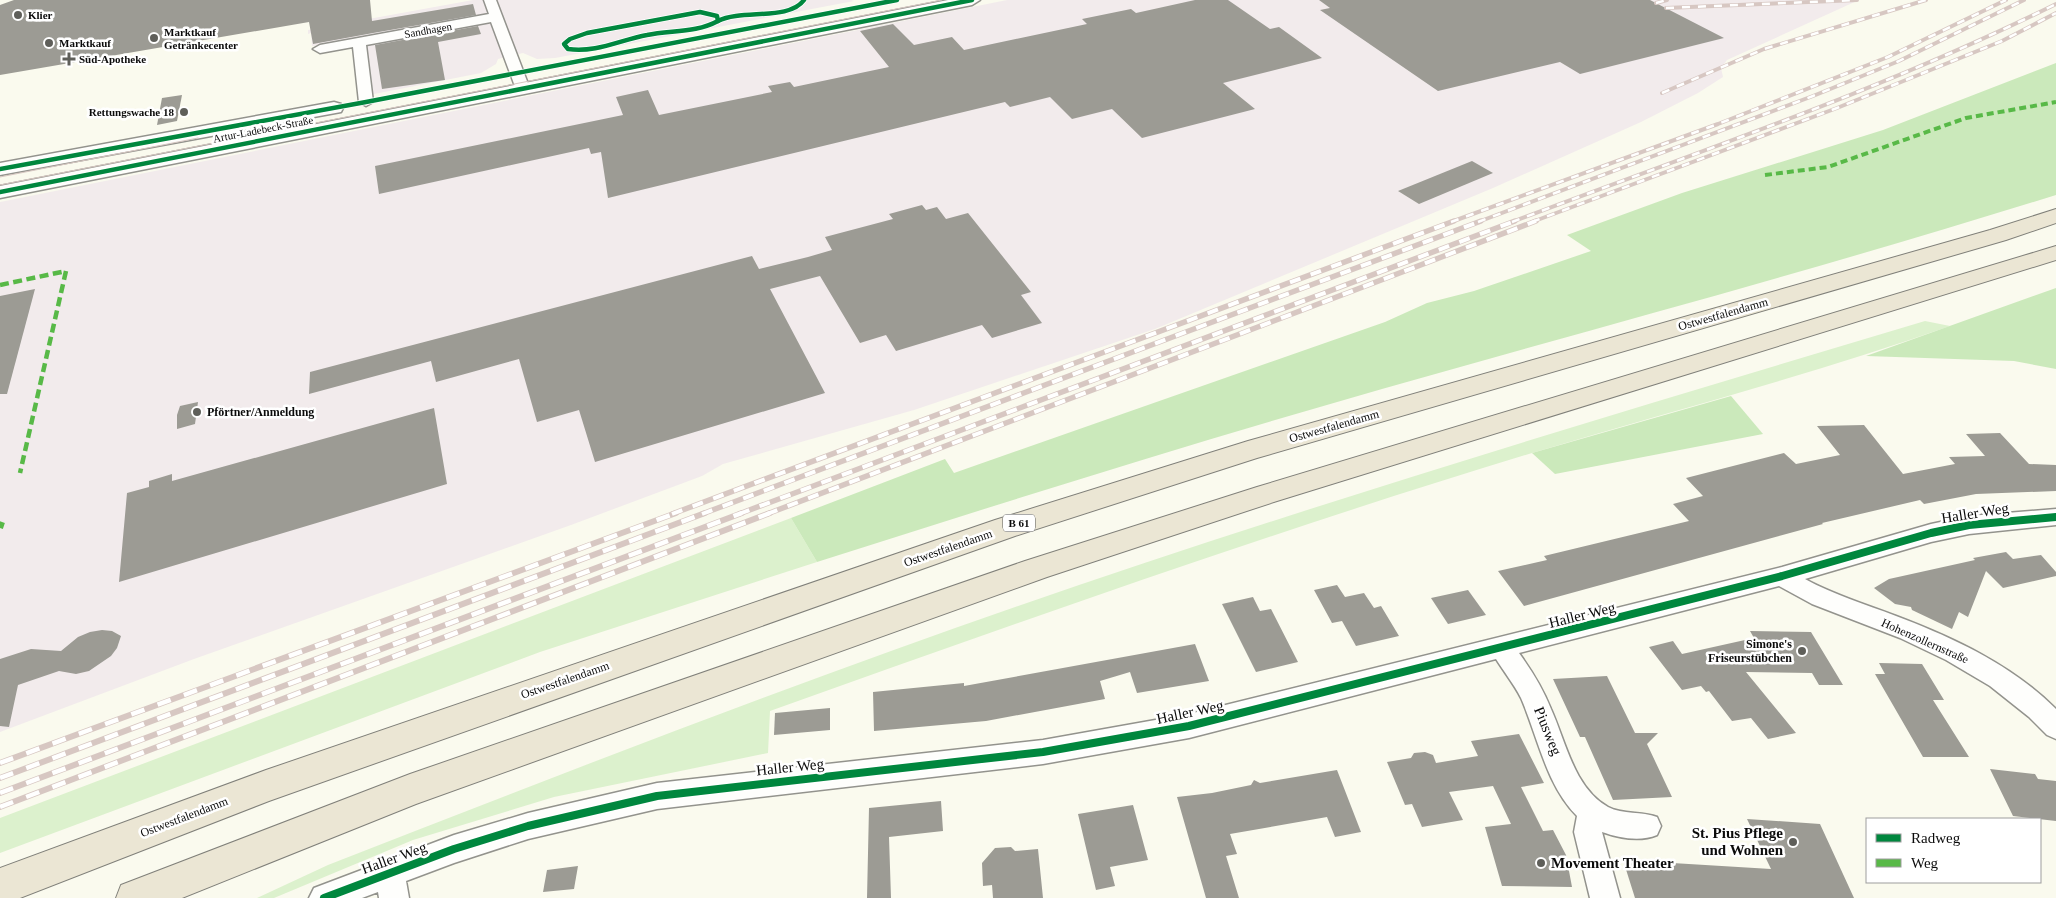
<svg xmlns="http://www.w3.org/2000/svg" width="2056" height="898" font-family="'Times New Roman',serif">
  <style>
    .industrial { fill: #f2ebec }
    .green { fill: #dcf1cd }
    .forest { fill: #cbe9bb }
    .building { fill: #9c9b94 }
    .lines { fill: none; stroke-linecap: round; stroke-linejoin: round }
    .minor-casing { stroke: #93938d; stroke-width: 3 }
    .tertiary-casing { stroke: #93938d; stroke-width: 3 }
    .trunk-casing { stroke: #80807a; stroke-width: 2 }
    .minor { fill: #fefefc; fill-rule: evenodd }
    .tertiary { fill: #fefefc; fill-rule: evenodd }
    .trunk { fill: #ebe6d4; fill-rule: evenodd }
    .tram { stroke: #d7c7c2; stroke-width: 1 }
    .rail-far2-casing { stroke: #d7c7c2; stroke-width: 4 }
    .rail-far1-casing { stroke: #d7c7c2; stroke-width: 5.5 }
    .rail-casing { stroke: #d7c7c2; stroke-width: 6 }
    .rail-far2 { stroke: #fff; stroke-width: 2.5; stroke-dasharray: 8; stroke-linecap: butt }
    .rail-far1 { stroke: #fff; stroke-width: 4; stroke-dasharray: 11; stroke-linecap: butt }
    .rail { stroke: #fff; stroke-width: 4.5; stroke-dasharray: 14; stroke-linecap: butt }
    .quiet-far2 { stroke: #58b947; stroke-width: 4; stroke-dasharray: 7 4; stroke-linecap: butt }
    .quiet-far1 { stroke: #58b947; stroke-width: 4.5; stroke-dasharray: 9 4.5; stroke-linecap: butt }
    .quiet { stroke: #58b947; stroke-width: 6; stroke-dasharray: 12 6; stroke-linecap: butt }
    .cycleway-far1-casing { stroke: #fff; stroke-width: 6 }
    .cycleway-casing { stroke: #fff; stroke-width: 11 }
    .cycleway-far1 { stroke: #00873e; stroke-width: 4.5 }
    .cycleway { stroke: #00873e; stroke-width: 8 }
    .poi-dot { fill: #5f5f5a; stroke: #fff; stroke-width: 2 }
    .labels { text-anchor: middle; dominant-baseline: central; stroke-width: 5; stroke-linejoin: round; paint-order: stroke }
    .far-poi-label { font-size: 11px; font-weight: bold; fill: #0b0b0b; stroke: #fff; text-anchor: start }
    .far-street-label { font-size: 11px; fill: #0b0b0b; stroke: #fff }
    .shield { fill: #fff; stroke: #545454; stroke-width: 1 }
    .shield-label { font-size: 11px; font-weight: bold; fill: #0b0b0b }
    .street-label { font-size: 12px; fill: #0b0b0b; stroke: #fff }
    .poi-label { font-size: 12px; font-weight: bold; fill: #0b0b0b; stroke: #fff; text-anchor: start }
    .near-street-label { font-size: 15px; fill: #0b0b0b; stroke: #fff }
    .near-poi-label { font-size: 15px; font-weight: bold; fill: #0b0b0b; stroke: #fff; text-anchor: end }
  </style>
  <rect width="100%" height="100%" fill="#fafaee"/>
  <g class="industrial">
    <path d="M473,0H851L854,1L555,58L537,59L523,53L498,59L496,64L481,73L359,97L352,45L320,51L319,45L312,46L311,33L308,34V30Z"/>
    <path d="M1007,0H1859L1727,60L1721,68L1723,77L1698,93L1641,122L1493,188L1155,329L914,410L723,464L702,476L571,525L194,659L0,732V202Z"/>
  </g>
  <g class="green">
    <path d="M1925,321L1950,326C1812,375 1671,411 1532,453C1275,531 1022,621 770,711L768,753L554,797L413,840L274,898H257L328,865C515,792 702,719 891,651C1231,528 1578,425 1925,321Z"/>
    <path d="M791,518L817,562L540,652L0,853V818Z"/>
  </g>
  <g class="forest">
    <path d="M2056,63V195C1833,265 1607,325 1382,389C1193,443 1005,502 817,562L791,518L945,459L954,473L1385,322L1427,303L1474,291L1591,251L1567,235L1682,193L1883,130Z"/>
    <path d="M2056,288V369L2014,361L1866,356Z"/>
    <path d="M1731,396L1763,434L1555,474L1532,453Z"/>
  </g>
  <g class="building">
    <path d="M14,0H370L372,21L473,4L476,15L373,33V30V33L313,44L309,22L0,75V5Z"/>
    <path d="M1195,0H1228L1270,29L1279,27L1322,58L1223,83L1255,109L1142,138L1112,109L1072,119L1050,97L1010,107L1005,102L608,198L601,152L591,154L589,148L379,194L375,166L623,115L616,97L648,90L659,115L772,92L768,86L790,82L794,87L889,67L860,31L893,24L914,45L952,37L964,50L1087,24L1082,19L1131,9L1136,13Z"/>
    <path d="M1319,0H1650L1724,38L1580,74L1560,62L1438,91L1320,10L1330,8Z"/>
    <path d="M478,26L481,34L438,42L445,80L382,89L375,45Z"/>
    <path d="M182,95L177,121L157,125L162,98Z"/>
    <path d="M1472,161L1493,173L1419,204L1398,191Z"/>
    <path d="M922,205L926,210L937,207L946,219L968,213L1031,292L1021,295L1042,323L992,338L982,325L896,351L886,335L860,343L820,276L770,289L825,393L595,462L579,410L537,422L519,359L436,382L431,361L309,394L310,372L752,256L759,269L808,257L832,250L825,237L893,219L889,214Z"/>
    <path d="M35,289L7,394H0V296Z"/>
    <path d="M198,402L195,424L177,429V415L180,406Z"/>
    <path d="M434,408L447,484L119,582L127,493L149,487V481L172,474V481Z"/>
    <path d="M1864,425L1903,474L1955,464L1949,457L1985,456L1966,434L2000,433L2029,464L2056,465V491L1976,494L1924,504L1920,500L1822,523L1823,524L1524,606L1498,571L1547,560L1544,556L1689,521L1673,504L1703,496L1686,478L1784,453L1796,464L1840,455L1817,426Z"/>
    <path d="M2006,552L2013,559L2041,555L2056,572V576L2003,588L1986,571L1968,617L1959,612L1952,629L1912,610L1911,607L1895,604L1874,588L1889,579L1975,560L1973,558Z"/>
    <path d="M1337,585L1345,597L1364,593L1374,608L1381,606L1399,636L1356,646L1342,621L1332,623L1314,590Z"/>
    <path d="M1468,590L1486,615L1448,624L1431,598Z"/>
    <path d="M1253,597L1260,611L1271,609L1298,662L1256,672L1222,604Z"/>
    <path d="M102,630L112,631L121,636L117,648L111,656L89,671L76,674L59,671L18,685L9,727L0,726V659L31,649L61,651L78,637L90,632Z"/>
    <path d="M1750,631L1811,632L1843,685H1819L1812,673L1746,672L1796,733L1768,739L1751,718L1732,721L1709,691L1706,692L1701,686L1682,690L1649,647L1673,641L1682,654L1754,638Z"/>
    <path d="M1195,644L1209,681L1137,693L1130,672L1100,681L1105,699L986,721L874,731L873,692L964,683V686Z"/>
    <path d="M1879,663L1922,664L1944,700H1933L1969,757H1923L1875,674H1885Z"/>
    <path d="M1607,676L1635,733H1658L1647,744L1672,797L1613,800L1585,737H1580L1553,679Z"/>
    <path d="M830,708V730L774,735L775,713Z"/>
    <path d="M1519,734L1544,783L1521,787L1543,831L1553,830L1566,855L1572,887L1502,886L1485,827L1511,824L1493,786L1449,792L1463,820L1422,827L1412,804L1405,805L1387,762L1411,758L1414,753L1425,752L1433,755L1436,763L1478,756L1471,741Z"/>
    <path d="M1990,769L2035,774L2038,779L2056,781V821L2013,816Z"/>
    <path d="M1337,770L1361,832L1335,837L1327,817L1230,834L1237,854L1226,856L1239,898H1206L1177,797L1212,793L1251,785L1254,780L1260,783Z"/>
    <path d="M941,801L943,831L889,837L891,898H867L869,808Z"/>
    <path d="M1133,805L1148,860L1110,867L1115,886L1096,890L1078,814Z"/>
    <path d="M1747,819L1820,824L1854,898H1635L1623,860L1771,869Z"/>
    <path d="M1011,847L1015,851L1038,849L1043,898H993L992,885L983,886L982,863L995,848Z"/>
    <path d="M578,866L574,889L543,892L547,870Z"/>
  </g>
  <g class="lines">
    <defs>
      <g id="minor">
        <path d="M484,0H496L530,89L528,92L523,93L516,89L491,22L366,45L373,102L366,106L359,102L353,47L320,53L313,49L320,45L489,14Z"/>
        <path d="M2056,509V525L1969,534L1931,542L1805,579C1834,595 1865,604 1896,616C1954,638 2012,665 2056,709V739L2047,735L2029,717L1990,686L1946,660L1900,638L1812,604L1779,586L1519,653C1532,671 1543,689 1551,709C1566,742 1574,788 1608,807C1623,815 1642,811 1657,817L1661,826L1657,835C1640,842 1619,838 1602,832L1620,898H1590L1574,832L1577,816C1546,785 1538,737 1521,698C1514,684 1504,672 1496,659L1189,738L1043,764L657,809L528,839L454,863L406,881L409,898H379L378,892L362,898H309L314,888L454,835L528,813L657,783L1043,740L1189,714L1782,567L1931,524L1969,516Z"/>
      </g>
      <g id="tertiary">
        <path d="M948,0H980L972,5L0,198V186Z"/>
        <path d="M334,102L341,104L343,108L341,112L0,175V163Z"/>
      </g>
      <g id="trunk">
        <path d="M2056,209V223L2006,240L1257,458L1015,536L269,801L20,898H0V868L266,770L995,520L1248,441L1990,230Z"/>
        <path d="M2056,246V260L1277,501L1047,577L416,804L182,898H116L121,885L410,774L1025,561L1257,487Z"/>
      </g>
    </defs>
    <use href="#minor" class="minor-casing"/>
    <use href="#tertiary" class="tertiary-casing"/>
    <use href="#trunk" class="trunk-casing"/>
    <use href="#minor" class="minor"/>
    <use href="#tertiary" class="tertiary"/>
    <use href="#trunk" class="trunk"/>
    <g class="tram">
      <path d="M0,177L198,138"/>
      <path d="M0,185L942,0"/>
    </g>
    <defs>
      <g id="rail-far2">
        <path d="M1656,3L1667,0"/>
        <path d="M1666,8L1857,0"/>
        <path d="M1662,93L1764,49L1926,0"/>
        <path d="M1451,222L1718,124L1888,57L2006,0"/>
        <path d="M1478,222L1813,96L1899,61L2024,0"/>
        <path d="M1512,222C1694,153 1881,91 2056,4"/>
        <path d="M1532,222L1837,108L2002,41L2056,13"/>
      </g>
      <g id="rail-far1">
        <path d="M672,514L1454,221"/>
        <path d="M702,514L1481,221"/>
        <path d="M739,514L1515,221"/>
        <path d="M767,514L1536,221"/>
      </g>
      <g id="rail">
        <path d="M0,763L676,513"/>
        <path d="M0,778L705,513"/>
        <path d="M0,793L742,513"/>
        <path d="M0,807L770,513"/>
      </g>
    </defs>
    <use href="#rail-far2" class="rail-far2-casing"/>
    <use href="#rail-far1" class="rail-far1-casing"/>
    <use href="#rail" class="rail-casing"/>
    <use href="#rail-far2" class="rail-far2"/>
    <use href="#rail-far1" class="rail-far1"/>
    <use href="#rail" class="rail"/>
    <path class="quiet-far2" d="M1765,175L1828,167L1966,118L2056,102"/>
    <path class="quiet-far1" d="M0,285L66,271L20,473"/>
    <path class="quiet" d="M0,528L2,522"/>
    <defs>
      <g id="cycleway-far1">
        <path d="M700,12L717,16L718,21C696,33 671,30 647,35C620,40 596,53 568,49L564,44L570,39L587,33Z"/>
        <path d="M718,21C742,9 789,21 804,0"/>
        <path d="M0,169L366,102L897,0"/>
        <path d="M0,192L972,0"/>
      </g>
      <path id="cycleway" d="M324,898L454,849L528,826L657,796L1043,752L1189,726L1782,576L1931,533L1969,525L2056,517"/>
    </defs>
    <use href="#cycleway-far1" class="cycleway-far1-casing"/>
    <use href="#cycleway" class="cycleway-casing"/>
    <use href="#cycleway-far1" class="cycleway-far1"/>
    <use href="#cycleway" class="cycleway"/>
  </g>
  <g class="poi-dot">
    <circle cx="18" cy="15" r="5"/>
    <circle cx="154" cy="38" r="5"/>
    <circle cx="49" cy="43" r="5"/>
    <path d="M66.5 51.5h5v5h5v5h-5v5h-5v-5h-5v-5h5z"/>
    <circle cx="184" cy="112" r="5"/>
    <circle cx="197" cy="412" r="5"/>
    <circle cx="1802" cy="651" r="5"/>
    <circle cx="1793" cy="842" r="5"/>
    <circle cx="1541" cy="863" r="5"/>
  </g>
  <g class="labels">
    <g class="far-poi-label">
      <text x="28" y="15">Klier</text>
      <text x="164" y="32">Marktkauf<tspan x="164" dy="13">Getränkecenter</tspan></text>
      <text x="59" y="43">Marktkauf</text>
      <text x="79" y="59">Süd-Apotheke</text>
      <text x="174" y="112" text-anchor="end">Rettungswache 18</text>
    </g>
    <g class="far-street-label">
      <text transform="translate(428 30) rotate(-10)">Sandhagen</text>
      <text transform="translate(263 129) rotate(-11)">Artur-Ladebeck-Straße</text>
    </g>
    <rect class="shield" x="1003" y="514.5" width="32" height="17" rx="4"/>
    <g class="shield-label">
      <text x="1019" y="523">B 61</text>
    </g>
    <g class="street-label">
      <text transform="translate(1723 314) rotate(-16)">Ostwestfalendamm</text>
      <text transform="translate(1334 426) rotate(-16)">Ostwestfalendamm</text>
      <text transform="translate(948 548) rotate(-19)">Ostwestfalendamm</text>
      <text transform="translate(1925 641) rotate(24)">Hohenzollernstraße</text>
      <text transform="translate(565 680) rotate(-19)">Ostwestfalendamm</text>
      <text transform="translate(184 817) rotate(-21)">Ostwestfalendamm</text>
    </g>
    <g class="poi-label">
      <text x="207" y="412">Pförtner/Anmeldung</text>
      <text x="1792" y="644" text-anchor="end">Simone's<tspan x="1792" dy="14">Friseurstübchen</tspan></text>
    </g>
    <g class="near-street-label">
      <text transform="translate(1975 513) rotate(-9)">Haller Weg</text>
      <text transform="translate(1582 615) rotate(-14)">Haller Weg</text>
      <text transform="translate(1190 712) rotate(-12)">Haller Weg</text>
      <text transform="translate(1548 731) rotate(68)">Piusweg</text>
      <text transform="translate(790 767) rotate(-6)">Haller Weg</text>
      <text transform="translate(394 858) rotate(-20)">Haller Weg</text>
    </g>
    <g class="near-poi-label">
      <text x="1783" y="833">St. Pius Pflege<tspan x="1783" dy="17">und Wohnen</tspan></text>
      <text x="1551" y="863" text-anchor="start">Movement Theater</text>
    </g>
  </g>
  <rect x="1866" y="818" width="175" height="65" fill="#ffffff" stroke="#9d9d9d"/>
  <rect x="1876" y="834" width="25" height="8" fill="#00873e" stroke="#9d9d9d"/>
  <text x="1911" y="843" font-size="15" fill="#0b0b0b">Radweg</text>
  <rect x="1876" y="859" width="25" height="8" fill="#58b947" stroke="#9d9d9d"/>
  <text x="1911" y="868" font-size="15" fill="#0b0b0b">Weg</text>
</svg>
